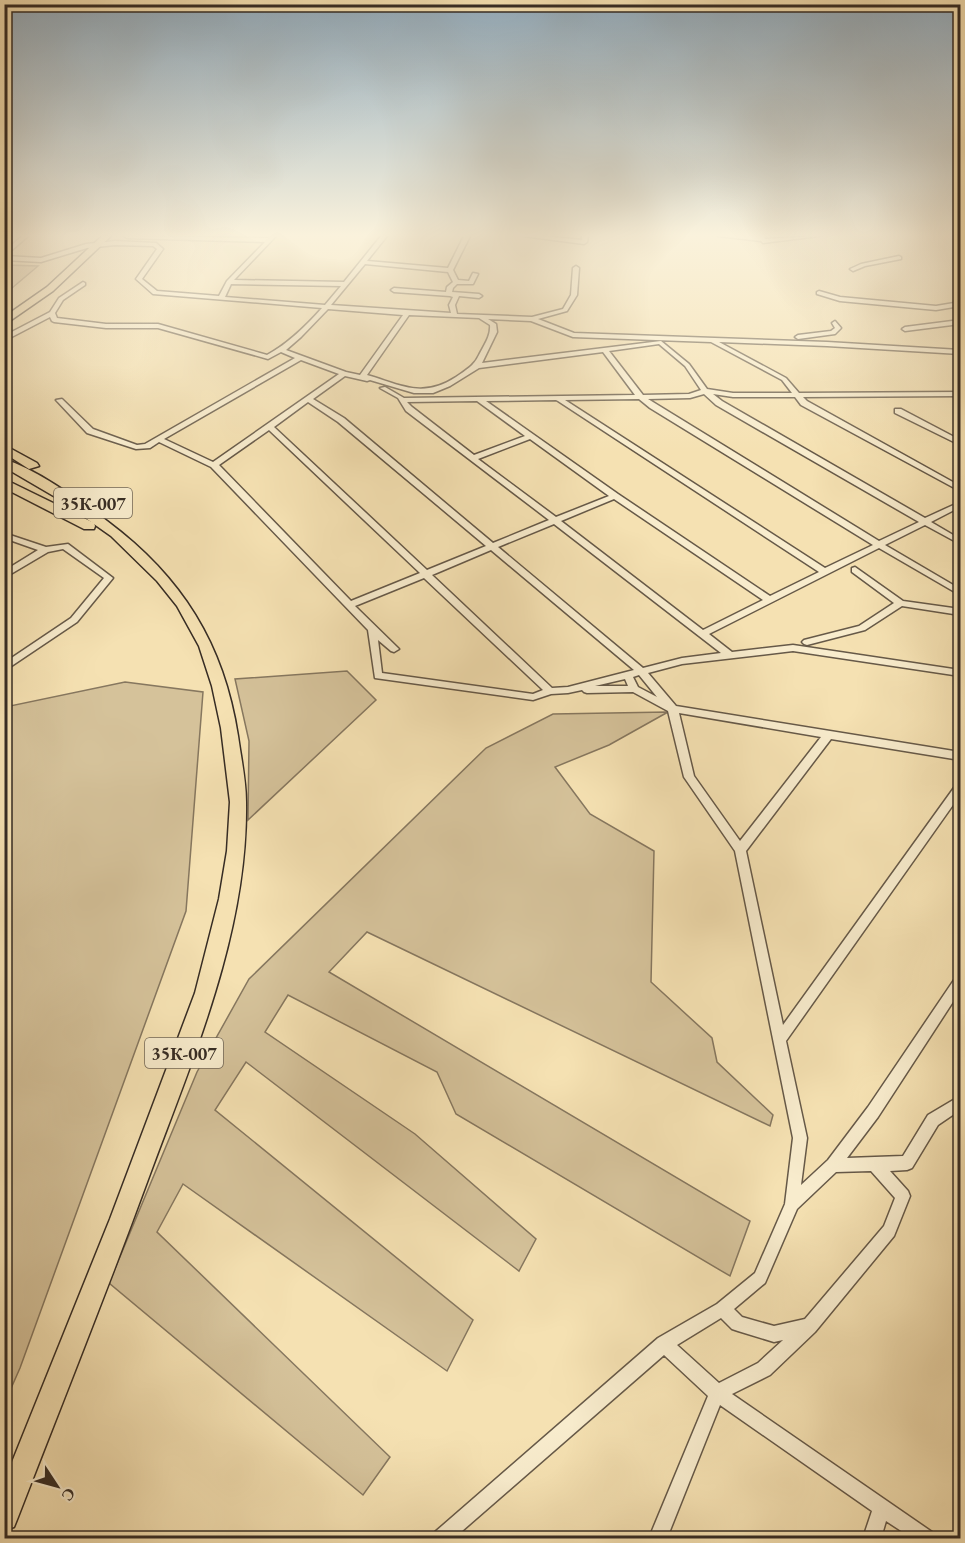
<svg xmlns="http://www.w3.org/2000/svg" width="965" height="1543" font-family="'EB Garamond',serif">
  <style>
    .green { fill: #d5c29a; stroke: #86775f; stroke-width: 1.5 }
    .lines { fill: none; stroke-linecap: round; stroke-linejoin: round }
    .street-casing { stroke: #665948; stroke-width: 3 }
    .primary-casing { stroke: #362c24; stroke-width: 3 }
    .street { fill: #f8eccd; fill-rule: evenodd }
    .primary { fill: #f5e1b2; fill-rule: evenodd }
    .labels { text-anchor: middle; dominant-baseline: central; stroke-width: 4.5; stroke-linejoin: round; paint-order: stroke }
    .shield { fill: #f8eccd; stroke: #706657; stroke-width: 1.5 }
    .shield-label { font-size: 18px; font-weight: bold; fill: #362c24 }
  </style>
  <rect width="100%" height="100%" fill="#f5e1b2"/>
  <filter id="stains"><feTurbulence type="fractalNoise" baseFrequency=".00333" numOctaves="4"/><feColorMatrix values="0 0 0 0 .2 0 0 0 0 .09 0 0 0 0 .02 0 0 0 .5 -.17"/></filter>
  <radialGradient id="worn" r=".72"><stop offset=".6" stop-color="#630" stop-opacity="0"/><stop offset="1" stop-color="#630" stop-opacity=".3"/></radialGradient>
  <g class="green">
    <path d="M5,265L38,266L5,294Z"/>
    <path d="M347,671L376,700L248,820L249,741L235,679Z"/>
    <path d="M125,682L203,692L186,911L20,1368L5,1402V707Z"/>
    <path d="M668,712L609,745L555,767L590,814L654,851L651,982L712,1038L717,1062L773,1115L770,1126L367,932L329,972L750,1221L730,1276L456,1114L437,1072L288,995L265,1032L415,1134L536,1239L519,1271L246,1062L215,1110L473,1320L447,1371L183,1184L157,1232L390,1457L363,1495L109,1283L197,1072L249,979L486,748L553,714Z"/>
  </g>
  <g class="lines">
    <defs>
      <g id="street">
        <path d="M22,236H28L5,256L41,258L86,244L115,241L156,243L163,249L142,279L157,291L219,296L227,281L265,242L127,238L124,236L268,238L270,236H276L234,280L344,282L381,236H387L367,261L448,268L464,236H470L453,270L458,280L469,281L473,273L478,274L473,284H457L453,288L452,292L479,294L482,296L479,298L459,296L455,305L457,314L532,317L563,309L571,295L573,268L576,266L579,268L577,295L567,311L538,319L574,333L827,342L960,350V354L827,346L719,342L786,378L799,393L960,392V396L803,397L807,401L960,486V491L801,405L795,397H733L713,394L722,401L925,518L960,502V507L931,522L960,539V544L925,525L885,545L960,589V595L879,548L709,634L732,652L793,645L960,670V676L793,651L682,664L648,673L676,706L960,752V760L831,739L746,851L783,1025L956,785L960,784V795L786,1041L807,1138L801,1185L828,1160L868,1107L956,977L960,976V991L878,1117L847,1158L903,1156L928,1115L960,1096V1110L938,1125L912,1168L907,1170L890,1171L908,1191L910,1196L894,1236L815,1332L770,1375L732,1394L932,1532L935,1538H912L886,1521L881,1538H863L872,1511L720,1405L667,1538H649L708,1396L664,1355L454,1538H432L435,1532L658,1338L717,1304L755,1273L785,1204L793,1138L735,851L684,777L668,711L633,692L587,693L584,692L582,690L568,693L551,694L533,700L375,678L368,630L211,467L159,442L150,448L136,449L87,433L56,400L62,399L93,429L137,445L145,444L295,358L281,352L268,359L158,328H106L54,322L52,321L50,317L4,341V336L50,312L59,298L83,282L85,283V285L63,300L55,313L57,318L106,324H158L267,355C289,343 306,326 322,308L153,294L136,279L157,249L153,246L115,245L87,248L41,262L4,260V252ZM365,264L448,272L453,282L447,287L446,292L394,288L391,290L394,292L450,296L453,297L449,305L451,313L331,305ZM231,284L341,286L325,305L225,297ZM328,309L403,315L360,375L346,372L286,350L301,337ZM409,315L479,318L490,325C491,336 484,345 479,355C474,366 466,370 456,377C422,399 402,385 367,375ZM488,319L531,321L573,337L711,342L782,380L792,393H733L707,389L689,364L661,341L482,363L497,332L496,324ZM659,344L685,366L701,390L689,394L643,395L609,351ZM603,352L635,395L404,398L385,387L380,388L398,398L406,411L549,520L493,543L344,418L313,399L345,376L367,381L370,380L414,393H433L450,386L479,368ZM301,360L339,374L213,462L164,439ZM704,394L716,405L919,522L879,541L648,399L690,398ZM639,399L650,408L873,545L825,568L565,400ZM556,400L558,401L819,572L770,596L618,494L486,401ZM477,401L525,436L474,455L412,407L407,402ZM308,402L338,422L486,546L427,570L274,427ZM269,430L420,573L351,601L219,465ZM530,439L609,496L556,517L478,459ZM614,499L763,600L703,630L561,521ZM554,524L699,636L721,653L682,658L643,668L498,547ZM491,550L634,670L568,687L552,688L432,575ZM424,578L543,690L533,694L382,673L378,640L391,651L394,652L399,649L355,606ZM639,675L657,697L638,687L633,677ZM625,679L628,686H595ZM679,713L821,737L740,841L694,776ZM871,1171L895,1198L884,1226L805,1319L774,1326L742,1317L734,1309L765,1283L797,1209L836,1172ZM721,1318L732,1329L738,1331L774,1342L783,1340L758,1363L719,1383L677,1345Z"/>
        <path d="M523,236H543L582,240V236H588L587,242L584,244Z"/>
        <path d="M718,236H764L765,239L819,236L763,243L761,241Z"/>
        <path d="M899,256L901,257V259L865,266L853,271L850,269L861,264Z"/>
        <path d="M819,291L840,297L936,306L960,302V306L936,310L840,301L817,294V292Z"/>
        <path d="M960,320V324L905,331L902,329L905,327Z"/>
        <path d="M835,321L841,328L835,334L798,339L795,337L798,335L831,331L835,328L832,323Z"/>
        <path d="M895,409H901L960,440V445L895,413Z"/>
        <path d="M4,533L46,547L68,544L113,578L77,622L4,671V663L71,618L104,578L63,549L48,552L4,578V571L38,550L4,538Z"/>
        <path d="M855,567L903,601L960,609V615L902,606L865,630L807,645L804,644L802,642L804,640L859,626L894,603L852,572V568Z"/>
      </g>
      <g id="primary">
        <path d="M102,236H111L53,291L4,325V317L47,287Z"/>
        <path d="M4,445L37,463L39,466L29,469L4,453Z"/>
        <path d="M4,459C40,471 77,499 107,521C182,577 224,644 238,736C241,758 246,780 246,802C248,931 194,1055 150,1174C108,1289 62,1403 18,1517L14,1527L4,1530V1482L110,1219L195,993L219,899L227,851L230,802L221,728L212,686L199,646L177,606L157,581L111,536L57,498L4,467Z"/>
        <path d="M4,479L94,523L95,526L94,529H84L4,488Z"/>
      </g>
    </defs>
    <use href="#street" class="street-casing"/>
    <use href="#primary" class="primary-casing"/>
    <use href="#street" class="street"/>
    <use href="#primary" class="primary"/>
  </g>
  <linearGradient id="sky" x2="0" y2="1"><stop stop-color="#93adbf"/><stop offset="0.52" stop-color="#faf2dc"/><stop offset="1" stop-color="#faf2dc" stop-opacity="0"/></linearGradient>
  <rect width="965" height="452" fill="url(#sky)"/>
  <g class="labels">
    <g class="shield">
      <rect x="54" y="488" width="78" height="30" rx="4.5"/>
      <rect x="145" y="1038" width="78" height="30" rx="4.5"/>
    </g>
    <g class="shield-label">
      <text x="93" y="503">35К-007</text>
      <text x="184" y="1053">35К-007</text>
    </g>
  </g>
  <rect width="965" height="1543" fill="none" stroke="#f5e1b2" stroke-width="24"/>
  <rect x="6" y="6" width="953" height="1531" fill="none" stroke="#362c24" stroke-width="3"/>
  <rect x="12" y="12" width="941" height="1519" fill="none" stroke="#362c24" stroke-width="1.5"/>
  <g transform="translate(57 1486) rotate(126)" stroke="#f8eccd" stroke-width="4.5" paint-order="stroke">
  <path d="M0-4.5L10 22L0 15L-10 22Z" fill="#362c24"/>
  <text y="-9" font-size="16" font-weight="bold" text-anchor="middle" fill="#362c24">С</text>
  </g>
  <rect width="100%" height="100%" filter="url(#stains)"/>
  <rect width="100%" height="100%" fill="url(#worn)"/>
</svg>
